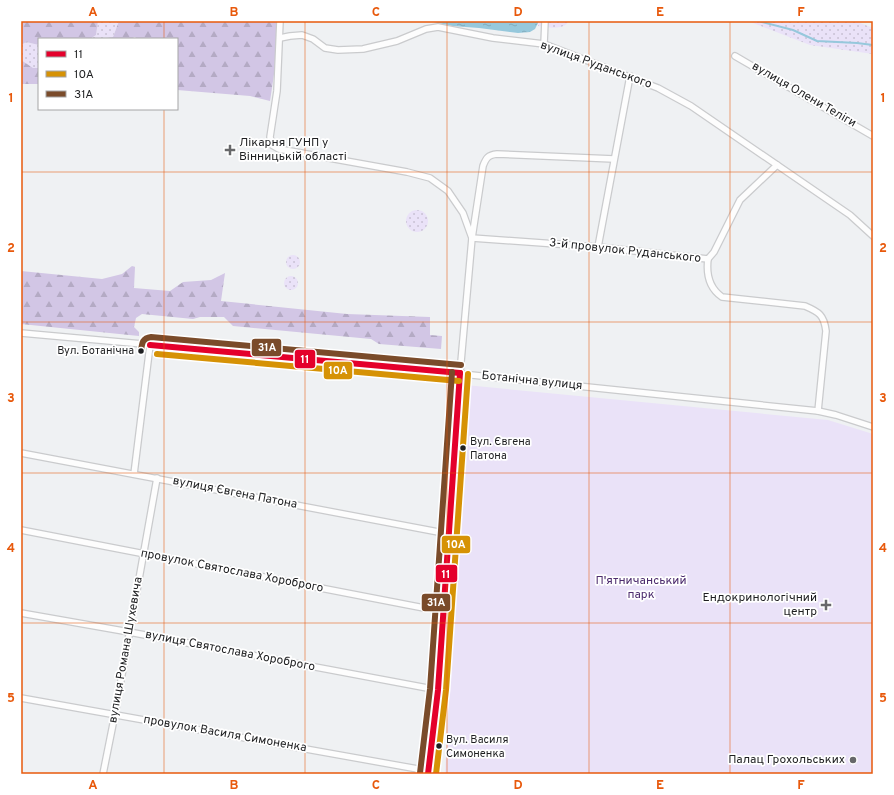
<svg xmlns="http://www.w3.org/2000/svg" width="894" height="795" font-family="Overpass,sans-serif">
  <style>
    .grass { fill: url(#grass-dots) }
    .forest { fill: url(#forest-firs) }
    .green { fill: #eae2f8 }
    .water { fill: url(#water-ripples) }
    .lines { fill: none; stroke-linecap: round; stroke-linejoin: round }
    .stream { stroke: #96c8dc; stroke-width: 2 }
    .street-casing { stroke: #cacbcd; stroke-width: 8 }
    .secondary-casing { stroke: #cacbcd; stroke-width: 10 }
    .street { stroke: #fdfdfd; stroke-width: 5.5 }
    .secondary { stroke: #fdfdfd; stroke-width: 8 }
    .bus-1-casing { stroke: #fff; stroke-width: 9 }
    .bus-2-casing { stroke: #fff; stroke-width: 9 }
    .bus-3-casing { stroke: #fff; stroke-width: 9 }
    .bus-1 { stroke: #e4002b; stroke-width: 6 }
    .bus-2 { stroke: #d69205; stroke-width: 6 }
    .bus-3 { stroke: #7a4b2a; stroke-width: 6 }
    .grid { fill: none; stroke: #e8590c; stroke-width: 1; stroke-opacity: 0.55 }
    .poi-dot { fill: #67686a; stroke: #fff; stroke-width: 1.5 }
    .bus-dot { fill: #1e1f21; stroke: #fff; stroke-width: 1.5 }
    .labels { text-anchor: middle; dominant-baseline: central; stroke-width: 3.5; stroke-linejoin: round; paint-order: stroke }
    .bus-label { font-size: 11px; fill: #1e1f21; stroke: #fff; text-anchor: start }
    .street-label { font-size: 12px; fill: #1e1f21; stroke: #fff }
    .poi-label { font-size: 12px; fill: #1e1f21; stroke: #fff; text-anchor: end }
    .park-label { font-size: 12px; fill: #4d2c6e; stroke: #fff }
    .line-badge { stroke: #fff; stroke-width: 1.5 }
    .badge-label { font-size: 11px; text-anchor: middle; font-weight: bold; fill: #fff }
    .neatline { fill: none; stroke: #e8590c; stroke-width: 1.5 }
    .grid-label { font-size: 13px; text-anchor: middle; font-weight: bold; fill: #e8590c }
  </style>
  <defs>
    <pattern id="grass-dots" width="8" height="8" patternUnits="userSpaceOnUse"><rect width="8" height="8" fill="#eae2f8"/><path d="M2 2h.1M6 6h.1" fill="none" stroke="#c8c1d4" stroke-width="1.8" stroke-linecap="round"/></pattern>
    <pattern id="forest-firs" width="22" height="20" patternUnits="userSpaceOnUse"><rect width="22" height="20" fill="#d2c6e5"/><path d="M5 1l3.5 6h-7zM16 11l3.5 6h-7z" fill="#b4aac4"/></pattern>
    <pattern id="water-ripples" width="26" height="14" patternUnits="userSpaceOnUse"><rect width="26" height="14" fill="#96c8dc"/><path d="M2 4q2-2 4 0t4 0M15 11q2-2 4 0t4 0" fill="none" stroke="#81abbc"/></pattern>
  </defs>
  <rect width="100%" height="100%" fill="#eff1f3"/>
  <g class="grass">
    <path d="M98,21H119L113,37L90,39L96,35Z"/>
    <path d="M539,21H569C563,31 548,27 538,26Z"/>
    <path d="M748,21H855L873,28V54L810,45Z"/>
    <path d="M26,42L39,45V68H33L21,60V45Z"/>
    <circle cx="417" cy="221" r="11"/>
    <circle cx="293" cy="262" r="7"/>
    <circle cx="291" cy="283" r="7"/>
  </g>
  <g class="forest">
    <path d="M21,21H98L96,35L90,39H39V45L26,42L21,45Z"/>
    <path d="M119,21H278L276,61L270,101L250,96L177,90V39H137L135,37L130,39H98L113,37Z"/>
    <path d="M21,60L33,68H39V84H21Z"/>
    <path d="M132,266L135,267L134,288L170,291L183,282L211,280L225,273L221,301L347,314L430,317V335L442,336L441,349L379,344L371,339L233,326L224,317H200L193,319L142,314L136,318L134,327L139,332V336L21,324V271L102,279L122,274Z"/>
  </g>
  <path class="green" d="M465,385L828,420L873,434V774H445Z"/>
  <path class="water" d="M429,21H539L535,29L530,32L518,33L479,28L452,26Z"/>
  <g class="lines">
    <path class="stream" d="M758,21L793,30L817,41L857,43L873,45"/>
    <defs>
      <g id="street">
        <path d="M280,21L277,91L270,137L272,145L279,149L407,172L430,178L448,191L463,213L472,238"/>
        <path d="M280,38L290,36L302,35L313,39L325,48L338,50L363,49L397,41L426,29L438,27L493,38L544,44L658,88L691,106L850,215L873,236"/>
        <path d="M544,44L545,21"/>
        <path d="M735,56L873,136"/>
        <path d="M472,238L598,247L708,259L714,252L740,200L777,165"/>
        <path d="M598,247L630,76"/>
        <path d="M708,259C706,275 709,288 722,297L805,306C819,312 824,315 826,331L818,411"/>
        <path d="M21,333L376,365L818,411L836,415L873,427"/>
        <path d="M460,373L472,238L483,166C486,158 488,155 497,154L614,159"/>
        <path d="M21,453L449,534"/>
        <path d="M134,474L150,345"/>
        <path d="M21,530L424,608L443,609"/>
        <path d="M21,613L129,632L438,690"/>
        <path d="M21,698L429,771"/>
        <path d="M103,774L115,714L157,478"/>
      </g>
      <path id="secondary" d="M428,774L438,690L443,609L460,373"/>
    </defs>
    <use href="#street" class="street-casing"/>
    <use href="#secondary" class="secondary-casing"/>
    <use href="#street" class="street"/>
    <use href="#secondary" class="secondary"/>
    <defs>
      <g id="bus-1">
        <path d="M150,345L460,373"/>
        <path d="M428,774L438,690L460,373"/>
      </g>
      <g id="bus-2">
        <path d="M157,354L459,381"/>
        <path d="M436,774L446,690L468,374"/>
      </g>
      <g id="bus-3">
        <path d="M141,351C142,344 142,338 151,337L461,365"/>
        <path d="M420,773L430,689L452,372"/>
      </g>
    </defs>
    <use href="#bus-1" class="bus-1-casing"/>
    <use href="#bus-2" class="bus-2-casing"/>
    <use href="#bus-3" class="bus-3-casing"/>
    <use href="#bus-1" class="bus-1"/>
    <use href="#bus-2" class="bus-2"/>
    <use href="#bus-3" class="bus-3"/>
  </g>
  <path class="grid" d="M164,21V39M305,21V774M447,21V774M589,21V774M730,21V774M164,109V774M21,172H873M21,322H873M21,473H873M21,623H873"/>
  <g class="poi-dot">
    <path d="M228 144h4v4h4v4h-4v4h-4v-4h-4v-4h4z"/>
    <path d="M824 599h4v4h4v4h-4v4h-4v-4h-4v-4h4z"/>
    <circle cx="853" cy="760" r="4"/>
  </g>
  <g class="bus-dot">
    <circle cx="141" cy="351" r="3.5"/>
    <circle cx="463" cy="448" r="3.5"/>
    <circle cx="439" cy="746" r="3.5"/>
  </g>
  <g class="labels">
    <g class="bus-label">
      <text x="134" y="351" text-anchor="end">Вул. Ботанічна</text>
      <text x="470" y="442">Вул. Євгена<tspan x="470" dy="14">Патона</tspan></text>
      <text x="446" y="740">Вул. Василя<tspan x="446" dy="14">Симоненка</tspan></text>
    </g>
    <g class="street-label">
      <text transform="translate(596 65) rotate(20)">вулиця Руданського</text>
      <text transform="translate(804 95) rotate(30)">вулиця Олени Теліги</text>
      <text transform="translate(625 251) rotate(6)">3-й провулок Руданського</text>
      <text transform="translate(532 381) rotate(6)">Ботанічна вулиця</text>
      <text transform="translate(235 493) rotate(11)">вулиця Євгена Патона</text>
      <text transform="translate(232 571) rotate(11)">провулок Святослава Хороброго</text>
      <text transform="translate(126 650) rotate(-80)">вулиця Романа Шухевича</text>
      <text transform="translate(230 651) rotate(11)">вулиця Святослава Хороброго</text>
      <text transform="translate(225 734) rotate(10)">провулок Василя Симоненка</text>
    </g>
    <g class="poi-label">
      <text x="239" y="143" text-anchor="start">Лікарня ГУНП у<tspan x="239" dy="14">Вінницькій області</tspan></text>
      <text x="817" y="598">Ендокринологічний<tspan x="817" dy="14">центр</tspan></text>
      <text x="845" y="760">Палац Грохольських</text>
    </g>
    <g class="park-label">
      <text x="641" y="581">П'ятничанський<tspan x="641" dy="14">парк</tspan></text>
    </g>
  </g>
  <g class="line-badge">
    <rect x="251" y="338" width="31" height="19" rx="4" fill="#7a4b2a"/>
    <rect x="294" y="349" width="22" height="20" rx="4" fill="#e4002b"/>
    <rect x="323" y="361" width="30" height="19" rx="4" fill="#d69205"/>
    <rect x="441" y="535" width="30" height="19" rx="4" fill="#d69205"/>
    <rect x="435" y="564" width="23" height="19" rx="4" fill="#e4002b"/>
    <rect x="421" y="593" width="30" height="19" rx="4" fill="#7a4b2a"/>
  </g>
  <g class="badge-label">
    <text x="267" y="351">31А</text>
    <text x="305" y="363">11</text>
    <text x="338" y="374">10А</text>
    <text x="456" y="548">10А</text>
    <text x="446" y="578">11</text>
    <text x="436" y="606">31А</text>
  </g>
  <rect width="894" height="795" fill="none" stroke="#ffffff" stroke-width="44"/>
  <rect x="38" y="38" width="140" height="72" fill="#ffffff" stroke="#a5a5a6"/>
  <rect x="46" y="51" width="20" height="6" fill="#e4002b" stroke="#a5a5a6"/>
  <text x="74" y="58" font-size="12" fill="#1e1f21">11</text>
  <rect x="46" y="71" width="20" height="6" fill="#d69205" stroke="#a5a5a6"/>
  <text x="74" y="78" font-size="12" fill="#1e1f21">10А</text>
  <rect x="46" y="91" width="20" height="6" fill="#7a4b2a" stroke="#a5a5a6"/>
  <text x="74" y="98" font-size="12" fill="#1e1f21">31А</text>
  <rect x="22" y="22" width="850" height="751" class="neatline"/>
  <g class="grid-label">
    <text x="93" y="16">A</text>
    <text x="234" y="16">B</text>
    <text x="376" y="16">C</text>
    <text x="518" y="16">D</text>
    <text x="660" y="16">E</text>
    <text x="801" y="16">F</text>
    <text x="11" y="102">1</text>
    <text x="883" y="102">1</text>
    <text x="11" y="252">2</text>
    <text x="883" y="252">2</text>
    <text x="11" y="402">3</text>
    <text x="883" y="402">3</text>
    <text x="11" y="552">4</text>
    <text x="883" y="552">4</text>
    <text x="11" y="702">5</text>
    <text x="883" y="702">5</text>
    <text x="93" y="789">A</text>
    <text x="234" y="789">B</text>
    <text x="376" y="789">C</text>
    <text x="518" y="789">D</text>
    <text x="660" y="789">E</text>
    <text x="801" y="789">F</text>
  </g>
</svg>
